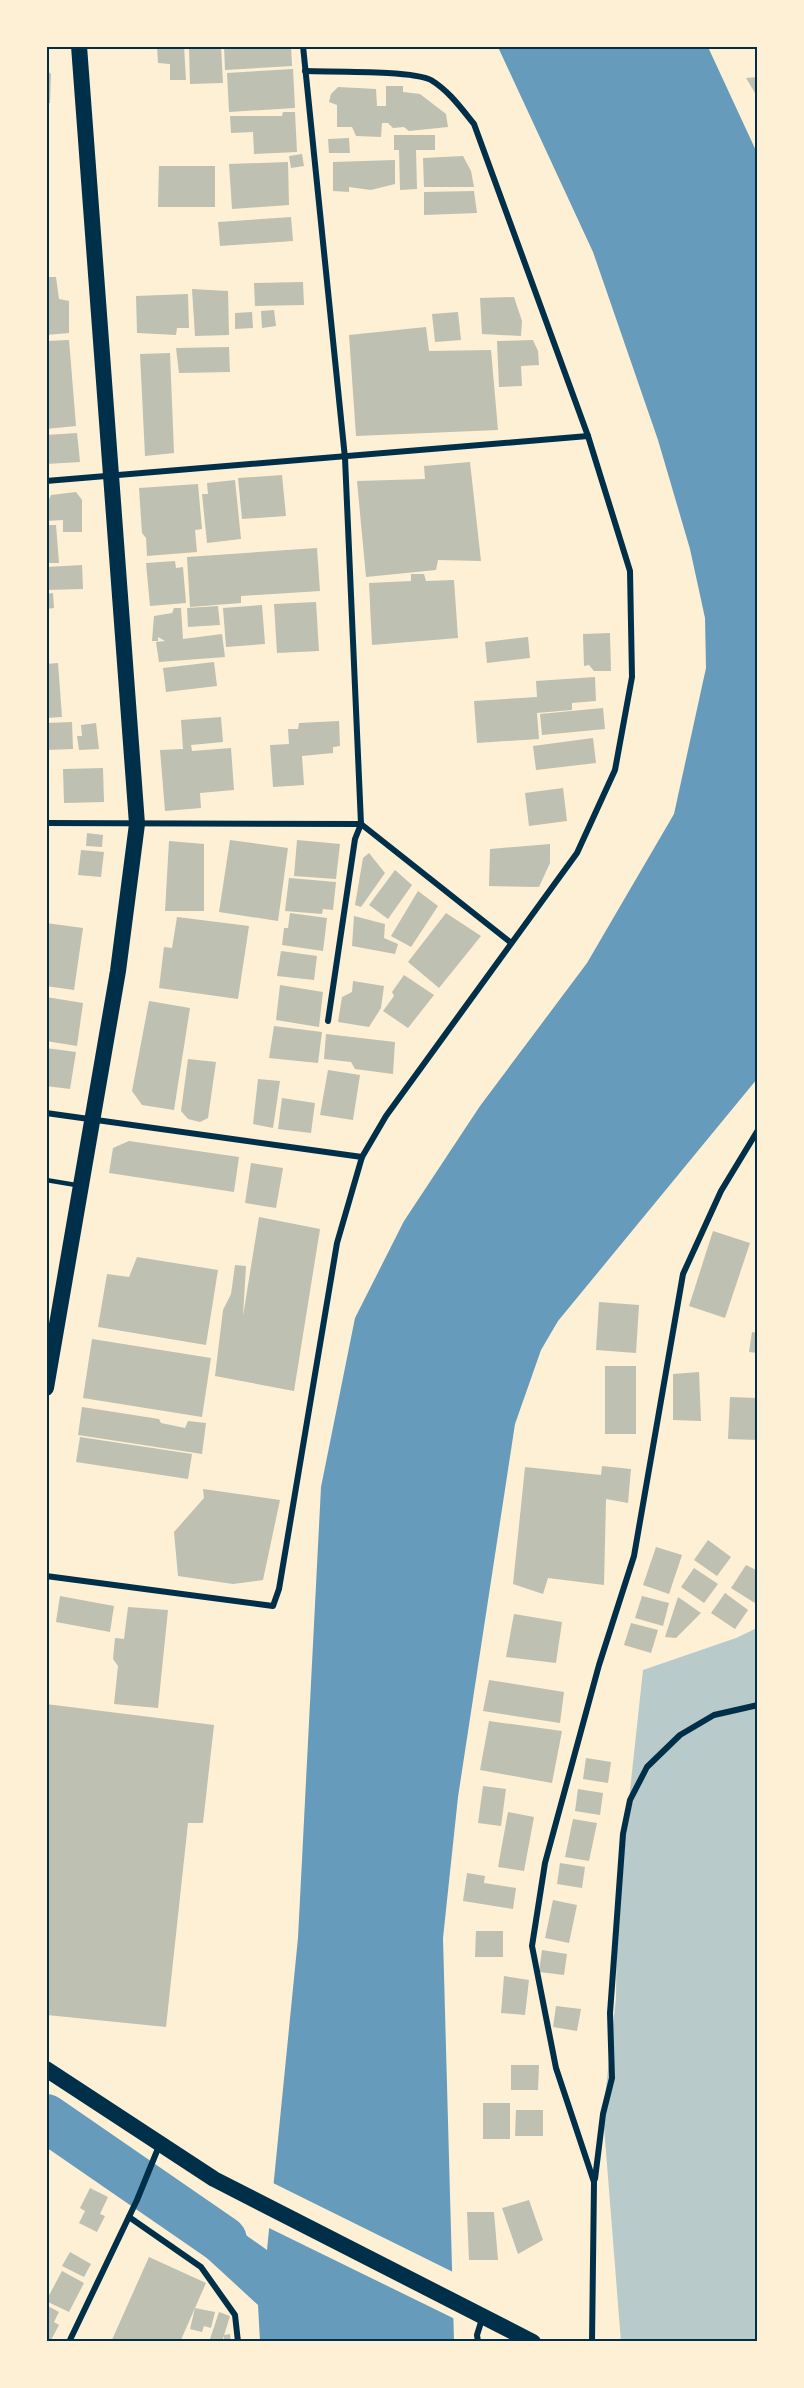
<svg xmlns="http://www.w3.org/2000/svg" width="804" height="2388" font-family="'Libre Baskerville',serif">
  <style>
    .green { fill: #b9caca }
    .water { fill: #669bbc }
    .pier { fill: #fdf0d5 }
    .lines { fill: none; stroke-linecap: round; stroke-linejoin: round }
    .river { stroke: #669bbc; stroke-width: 48 }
    .building { fill: #bec0b2 }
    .service { stroke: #003049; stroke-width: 4.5 }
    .minor { stroke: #003049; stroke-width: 6 }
    .trunk { stroke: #003049; stroke-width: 16 }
    .neatline { fill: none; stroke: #003049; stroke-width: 2 }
  </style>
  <rect width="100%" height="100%" fill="#fdf0d5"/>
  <path class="green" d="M757,1628V2341L621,2342L603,2114L616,1998L617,1911L643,1670L736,1638Z"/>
  <path class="water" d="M498,47H708L758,155L757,1079L558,1321L541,1350L515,1424L458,1797L443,1938L454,2341H260L258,2305L159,2214L179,2188L267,2250L298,1938L321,1487L355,1318L404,1221L480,1106L587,963L674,814L706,668L705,618L690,549L658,440L593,252Z"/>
  <path class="pier" d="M271,2182L455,2273L457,2320L267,2227Z"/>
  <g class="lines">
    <path class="river" d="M46,2118L223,2240"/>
  </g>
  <g class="building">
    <path d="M157,46H184L186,80H170V64L158,63Z"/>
    <path d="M189,46H221L223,83L190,84Z"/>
    <path d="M224,46H291L292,66L225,70Z"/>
    <path d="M46,69L51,74L50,103H46Z"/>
    <path d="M293,69L295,108L229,112L227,73Z"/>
    <path d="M758,77V98L746,78Z"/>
    <path d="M386,86H403V92L420,94L446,114L448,127L409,131L404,127L393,128L388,123H382L381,137L356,136L352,127H337V105L329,102L331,94L338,87L376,89L377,106H386Z"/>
    <path d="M283,112H295L297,152L254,154L253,132L231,133L230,116H282Z"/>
    <path d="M394,135H435V150H416L417,189L400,190L399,150H394Z"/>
    <path d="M349,138L350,153H329L328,139Z"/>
    <path d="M302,154L304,166L291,168L289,156Z"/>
    <path d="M463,156L471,171L474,187H424L423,158Z"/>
    <path d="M395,160V184L371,190L349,187V192L333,191V162Z"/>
    <path d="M288,162L289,205L232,209L229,164Z"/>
    <path d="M159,166H215V207H158Z"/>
    <path d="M474,191L477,213L424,215V192Z"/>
    <path d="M291,217L293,241L220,246L218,222Z"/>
    <path d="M46,277H56L59,299L69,301V333L46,335Z"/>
    <path d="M303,282L304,305L255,306L254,283Z"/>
    <path d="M192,289L228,291L229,335L195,336Z"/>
    <path d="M188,294L189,328H177L176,335L137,333L136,296Z"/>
    <path d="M514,297L522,321L521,336L482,334L480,298Z"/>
    <path d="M274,310L276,326L262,328L261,311Z"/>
    <path d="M252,312L253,328L235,329V313Z"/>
    <path d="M458,312L461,340L435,342L432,314Z"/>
    <path d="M426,327L429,351L491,350L498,430L356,436L349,335Z"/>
    <path d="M69,340L76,426L46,429V341Z"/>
    <path d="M533,340L538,351L539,365L521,366L522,386L499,387L497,341Z"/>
    <path d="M229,347L230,372L179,373L176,348Z"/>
    <path d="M170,353L174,453L145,456L140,354Z"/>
    <path d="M77,433L80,462L46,464V435Z"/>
    <path d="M470,462L481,561L438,560L436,570L366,577L357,481L425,479L424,466Z"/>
    <path d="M282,475L286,516L242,519L238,478Z"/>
    <path d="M235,480L241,539L207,543L202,494H208L207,483Z"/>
    <path d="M198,484L202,529L195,530L197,552L147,556L146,538L142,533L139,488Z"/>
    <path d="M76,492L82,500V532H63V520L46,521V505L51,495Z"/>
    <path d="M46,525H56L59,563H46Z"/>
    <path d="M317,548L320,591L241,596V603L190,607L187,557Z"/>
    <path d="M175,561L176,568L183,567L186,603L150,606L146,563Z"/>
    <path d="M82,565L83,589L46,590V567Z"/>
    <path d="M411,574H424L426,581L454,580L458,638L372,645L369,583L411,581Z"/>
    <path d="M53,593L54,608L46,609V594Z"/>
    <path d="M316,602L319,651L277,653L274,604Z"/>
    <path d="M262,605L265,644L226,647L223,608Z"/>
    <path d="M218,606L220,625L188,627L187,608Z"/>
    <path d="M174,608H181L183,639L222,634L225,657L159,662L156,642L165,641L158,637V641H152L154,616L172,613Z"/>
    <path d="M610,633L611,671H594L589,665L584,666L583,634Z"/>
    <path d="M528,637L530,658L487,663L485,642Z"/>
    <path d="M214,662L217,686L166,692L163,668Z"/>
    <path d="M58,663L62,717L46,718V664Z"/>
    <path d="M595,677L596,701L572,703V710L537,713L539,739L477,743L474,701L537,697L536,681Z"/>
    <path d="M603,708L605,729L542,735L540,714Z"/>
    <path d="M221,717L223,742L191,745L192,751L231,748L234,790L200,793L201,808L165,811L160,750L183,749L181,720Z"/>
    <path d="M339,721L340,746L333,747V753L302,756L304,785L273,787L270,745L289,744L288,729H298L299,723Z"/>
    <path d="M72,722L73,749L46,750V723Z"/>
    <path d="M96,723L99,749L79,750L77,736H82L81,725Z"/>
    <path d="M593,738L596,763L536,770L533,746Z"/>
    <path d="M103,768L104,802L64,803L63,769Z"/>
    <path d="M563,788L567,821L529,826L525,793Z"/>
    <path d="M87,833L103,835L102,847L86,846Z"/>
    <path d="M230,840L288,848L278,921L219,912Z"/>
    <path d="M297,840L340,844L336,879L294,876Z"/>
    <path d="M169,841L204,844V911H165Z"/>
    <path d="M550,844V863L539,887L489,886L490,849Z"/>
    <path d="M81,850L104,852L101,877L78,875Z"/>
    <path d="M369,853L385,873L361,907L355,905L363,858Z"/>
    <path d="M395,870L412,885L388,919L369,905Z"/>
    <path d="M289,878L336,882L333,910L323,909L322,914L285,911Z"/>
    <path d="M418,891L438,906L411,947L391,936Z"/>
    <path d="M290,913L327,918L323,951L282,945L284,928H288Z"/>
    <path d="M446,913L481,936L439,988L408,962Z"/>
    <path d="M354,916L385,924L384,938L398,944L395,954L352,946Z"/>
    <path d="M177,917L249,926L238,999L159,988L164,947L172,948Z"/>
    <path d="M46,923L83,928L74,990L46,986Z"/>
    <path d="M281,951L317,956L314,980L277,976Z"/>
    <path d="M404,975L434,995L408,1028L383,1011L394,996L392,992Z"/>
    <path d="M353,981L384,986L381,1008L369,1027L338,1022L342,997L352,992Z"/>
    <path d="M280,985L323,992L319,1027L276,1020Z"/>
    <path d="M46,997L83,1003L77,1046L46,1041Z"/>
    <path d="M149,1001L190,1008L174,1110L142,1105L132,1091Z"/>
    <path d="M274,1026L322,1032L318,1063L269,1058Z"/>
    <path d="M326,1034L395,1042L393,1074L355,1069L351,1062L324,1059Z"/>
    <path d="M46,1048L76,1052L70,1089L46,1086Z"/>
    <path d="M188,1059L216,1062L208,1118L200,1122L188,1119L181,1111Z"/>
    <path d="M328,1070L360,1075L353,1120L320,1115Z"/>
    <path d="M258,1079L280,1081L273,1128L253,1124Z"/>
    <path d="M282,1098L315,1103L311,1133L278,1129Z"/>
    <path d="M129,1141L239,1157L234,1192L109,1173L113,1148Z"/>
    <path d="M251,1163L283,1168L276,1208L245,1203Z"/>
    <path d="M259,1217L320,1229L294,1391L215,1376L223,1310L231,1294L235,1265L246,1266L243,1316Z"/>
    <path d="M713,1231L750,1243L725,1318L689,1306Z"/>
    <path d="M137,1257L218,1270L206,1345L98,1327L107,1274L129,1277Z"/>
    <path d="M599,1302L639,1305L636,1353L596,1350Z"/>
    <path d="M752,1332L758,1333V1353L749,1352Z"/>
    <path d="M92,1339L211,1358L202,1417L83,1398Z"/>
    <rect x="605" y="1366" width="31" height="68"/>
    <path d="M699,1372L701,1421L673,1420V1374Z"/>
    <path d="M730,1397L758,1398V1440L728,1439Z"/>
    <path d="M82,1407L159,1419L161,1423L185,1428L188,1421L206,1423L202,1454L78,1435Z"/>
    <path d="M80,1437L192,1454L188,1479L76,1462Z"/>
    <path d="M602,1466L631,1469L628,1503L606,1499L604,1585L548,1578L543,1594L513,1584L525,1467L601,1475Z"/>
    <path d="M203,1489L280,1500L263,1580L233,1584L178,1576L174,1532L204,1498Z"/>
    <path d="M708,1540L731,1557L717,1576L694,1560Z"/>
    <path d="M656,1547L682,1555L669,1594L643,1585Z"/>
    <path d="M746,1565L758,1571V1605L731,1588Z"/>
    <path d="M694,1568L718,1584L704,1603L681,1587Z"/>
    <path d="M725,1593L748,1610L735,1629L711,1613Z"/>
    <path d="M60,1596L114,1606L110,1632L56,1622Z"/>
    <path d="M642,1596L669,1603L663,1626L635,1618Z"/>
    <path d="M678,1597L701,1613L676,1638L665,1637Z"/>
    <path d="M128,1607L168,1610L158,1708L114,1704L118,1666L113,1659L115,1638L124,1639Z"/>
    <path d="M514,1614L562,1622L556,1663L506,1657Z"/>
    <path d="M631,1623L658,1630L651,1653L624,1645Z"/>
    <path d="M489,1680L564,1692L560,1723L483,1711Z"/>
    <path d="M46,1704L214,1725L203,1823H188L166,2027L47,2015Z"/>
    <path d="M489,1721L562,1731L552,1783L480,1770Z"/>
    <path d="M586,1758L611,1762L608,1783L583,1779Z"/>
    <path d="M483,1786L506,1789L501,1826L478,1823Z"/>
    <path d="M578,1789L603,1793L600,1815L575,1811Z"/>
    <path d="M508,1812L534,1817L524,1871L498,1867Z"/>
    <path d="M573,1819L597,1823L589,1861L565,1857Z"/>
    <path d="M560,1863L585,1867L582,1888L557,1884Z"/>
    <path d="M467,1873L485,1876L484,1883L516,1888L513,1909L463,1901Z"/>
    <path d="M553,1900L577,1905L569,1943L545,1938Z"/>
    <path d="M476,1931H503V1957H475Z"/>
    <path d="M542,1950L567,1954L564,1975L539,1972Z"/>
    <path d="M504,1976L529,1980L525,2015L501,2013Z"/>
    <path d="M556,2006L581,2009L577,2031L553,2027Z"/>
    <path d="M511,2065H539L538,2090H511Z"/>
    <rect x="483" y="2103" width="27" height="36"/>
    <path d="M516,2110H543V2136H515Z"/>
    <path d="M90,2188L108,2197L100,2214L105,2216L97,2232L79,2223L85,2211L80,2208Z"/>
    <path d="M529,2200L543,2240L518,2254L502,2208Z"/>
    <path d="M467,2212H494L498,2260H469Z"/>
    <path d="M70,2252L91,2264L84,2277L62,2266Z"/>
    <path d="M149,2257L206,2283L180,2342H111Z"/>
    <path d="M62,2271L84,2283L69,2312L46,2301Z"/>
    <path d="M46,2305L59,2312L54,2322L59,2325L50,2342L46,2340Z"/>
    <path d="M195,2308L215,2312L211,2328L204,2326L202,2332L190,2329Z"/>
    <path d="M219,2312L230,2316L222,2342H209Z"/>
    <path d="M230,2334L231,2342H224V2335Z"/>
  </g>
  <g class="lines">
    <path class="service" d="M46,1180L76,1185"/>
    <g class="minor">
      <path d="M303,46L345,458L361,824L355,839L328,1021"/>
      <path d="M46,481L588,436"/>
      <path d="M46,823L361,824L510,942"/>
      <path d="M46,1113L362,1157"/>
      <path d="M46,1576L273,1606L279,1589L337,1243L362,1157L386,1116L577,853L615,770L632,677L630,571L588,436L474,124C461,108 449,91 431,80C413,70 330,72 305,71"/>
      <path d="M595,2179L603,2114L612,2078L610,2013L623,1834L630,1800L647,1767L680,1735L714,1715L758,1705"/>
      <path d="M129,2217L201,2267L235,2315L238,2342"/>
      <path d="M69,2342L137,2200L159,2146"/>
      <path d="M478,2342L477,2335L482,2319"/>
      <path d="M592,2342L594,2182L556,2068L532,1946L545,1863L599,1665L634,1556L683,1274L721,1191L758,1130"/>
    </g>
    <g class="trunk">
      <path d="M46,1388L118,971L137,824L79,46"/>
      <path d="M46,2069L214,2179L533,2342"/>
    </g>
  </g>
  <rect width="804" height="2388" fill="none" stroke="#fdf0d5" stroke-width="96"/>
  <rect x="48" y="48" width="708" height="2292" class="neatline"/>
</svg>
